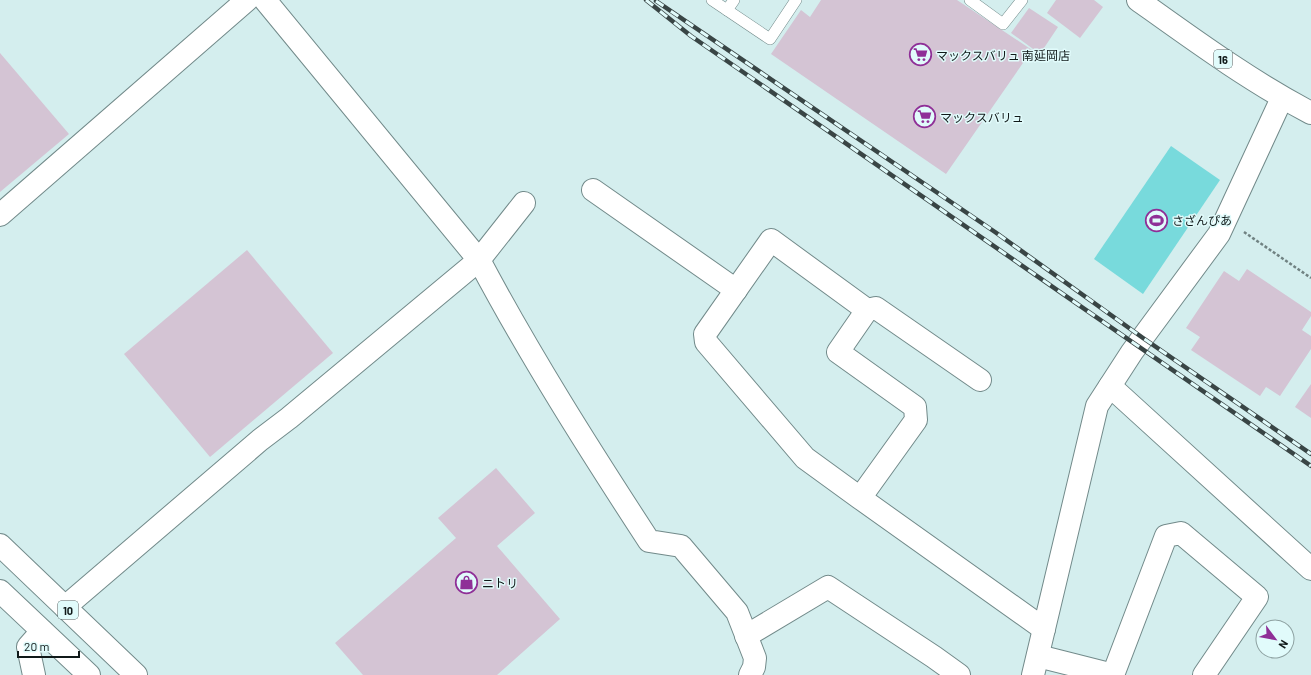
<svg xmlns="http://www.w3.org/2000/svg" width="1311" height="675" font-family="Barlow,'Noto Sans JP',sans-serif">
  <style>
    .green { fill: #78dadc }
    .building { fill: #d4c4d4 }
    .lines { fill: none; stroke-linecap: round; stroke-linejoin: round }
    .service-casing { stroke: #728a8a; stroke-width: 12 }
    .minor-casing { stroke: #728a8a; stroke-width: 24 }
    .primary-casing { stroke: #728a8a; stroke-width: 24 }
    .trunk-casing { stroke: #728a8a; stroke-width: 24 }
    .path { stroke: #708282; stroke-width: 2.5; stroke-dasharray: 3 2; stroke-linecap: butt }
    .service { stroke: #fff; stroke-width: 11 }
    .minor { stroke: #fff; stroke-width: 22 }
    .primary { stroke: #fff; stroke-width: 22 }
    .trunk { stroke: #fff; stroke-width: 22 }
    .rail-casing { stroke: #394545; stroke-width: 4.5 }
    .rail { stroke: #e1fbfb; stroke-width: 3; stroke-dasharray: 9; stroke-linecap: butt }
    .labels { text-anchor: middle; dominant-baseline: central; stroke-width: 3; stroke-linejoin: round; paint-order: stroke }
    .shield { fill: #e1fbfb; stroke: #4f5d5d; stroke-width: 1 }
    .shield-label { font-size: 11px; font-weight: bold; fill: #101919 }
    .poi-label { font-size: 12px; fill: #101919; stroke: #e1fbfb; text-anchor: start }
  </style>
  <rect width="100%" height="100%" fill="#d4eeee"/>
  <path class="green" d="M1171,146L1220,180L1143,294L1094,259Z"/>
  <g class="building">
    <path d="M821,0H957L1032,50L946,174L771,54L801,10L810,17Z"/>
    <path d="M1056,0H1094L1103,7L1080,38L1047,13Z"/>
    <path d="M1029,8L1058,27L1040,54L1011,33Z"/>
    <path d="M0,53L69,134L0,192Z"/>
    <path d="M247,250L333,353L210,457L124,354Z"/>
    <path d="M1247,269L1311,312V316L1302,330L1311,336V349L1280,396L1266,387L1260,396L1191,350L1200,337L1186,328L1224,271L1239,281Z"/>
    <path d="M1311,384V418L1295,407Z"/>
    <path d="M496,468L535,513L497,546L560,619L497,675H363L335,643L456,538L438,518Z"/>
  </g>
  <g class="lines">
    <defs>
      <g id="service">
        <path d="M712,0L770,39L796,0"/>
        <path d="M970,0L1003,24L1022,0"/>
        <path d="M727,10L734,0"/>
      </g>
      <g id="minor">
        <path d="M265,0L479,260C530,356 589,449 649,541L681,546L737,612L755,658L754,667L750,675"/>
        <path d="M593,190L736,290"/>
        <path d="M0,215L247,0"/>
        <path d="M867,310L876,308L980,380"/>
        <path d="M1110,386L1311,569"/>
        <path d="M860,498L916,420L915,407L838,352L867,310L771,240L705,334L706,342L805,458L860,498L1044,629"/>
        <path d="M65,607L260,440L289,418L479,260L524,203"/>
        <path d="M746,636L828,587L934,657L959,675"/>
        <path d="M1038,656L1113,675"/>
        <path d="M34,675L28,647L42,631"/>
        <path d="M1033,675L1097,406L1132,352L1219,234L1282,98"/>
        <path d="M1113,675L1166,536L1181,533L1257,597L1204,675"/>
      </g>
      <path id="primary" d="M1138,0C1194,40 1250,81 1311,113"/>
      <g id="trunk">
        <path d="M0,545L136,675"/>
        <path d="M0,591L89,675"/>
      </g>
    </defs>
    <use href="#service" class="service-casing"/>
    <use href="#minor" class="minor-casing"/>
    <use href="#primary" class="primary-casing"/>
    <use href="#trunk" class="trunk-casing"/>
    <path class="path" d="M1244,232L1311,278"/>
    <use href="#service" class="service"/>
    <use href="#minor" class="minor"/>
    <use href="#primary" class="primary"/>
    <use href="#trunk" class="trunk"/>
    <defs>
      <g id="rail">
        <path d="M646,0L691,36L1311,466"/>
        <path d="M656,1L995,232L1143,338L1311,454"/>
      </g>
    </defs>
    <use href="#rail" class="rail-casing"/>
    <use href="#rail" class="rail"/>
  </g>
  <defs>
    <symbol id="supermarket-ring" viewBox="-11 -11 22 22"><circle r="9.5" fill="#e1fbfb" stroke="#8f2f97" stroke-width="1.5"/><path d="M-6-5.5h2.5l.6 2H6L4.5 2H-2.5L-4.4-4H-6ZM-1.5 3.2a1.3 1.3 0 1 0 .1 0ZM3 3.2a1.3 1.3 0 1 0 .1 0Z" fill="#8f2f97"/></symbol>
    <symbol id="stadium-ring" viewBox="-11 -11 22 22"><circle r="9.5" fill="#e1fbfb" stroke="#8f2f97" stroke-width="1.5"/><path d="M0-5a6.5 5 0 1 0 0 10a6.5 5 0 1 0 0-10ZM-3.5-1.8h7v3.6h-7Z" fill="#8f2f97"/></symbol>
    <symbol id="shop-ring" viewBox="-11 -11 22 22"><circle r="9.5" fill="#e1fbfb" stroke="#8f2f97" stroke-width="1.5"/><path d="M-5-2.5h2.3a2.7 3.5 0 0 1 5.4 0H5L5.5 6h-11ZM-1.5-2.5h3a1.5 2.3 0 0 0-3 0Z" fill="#8f2f97"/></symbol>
  </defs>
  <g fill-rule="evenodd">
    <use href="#supermarket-ring" x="908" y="42" width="25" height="25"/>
    <use href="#supermarket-ring" x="912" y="104" width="25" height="25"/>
    <use href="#stadium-ring" x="1144" y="208" width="25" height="25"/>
    <use href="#shop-ring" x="454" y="570" width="25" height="25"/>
  </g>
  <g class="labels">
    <g class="shield">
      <rect x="1214" y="50" width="18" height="18" rx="3"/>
      <rect x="58" y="601" width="20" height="18" rx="3"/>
    </g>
    <g class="shield-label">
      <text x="1223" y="59">16</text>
      <text x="68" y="610">10</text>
    </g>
    <g class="poi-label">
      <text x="936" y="55">マックスバリュ 南延岡店</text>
      <text x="940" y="117">マックスバリュ</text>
      <text x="1172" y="220">さざんぴあ</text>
      <text x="482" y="583">ニトリ</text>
    </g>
  </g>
  <g transform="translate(1275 639) rotate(122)"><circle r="19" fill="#e1fbfb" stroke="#8da1a1"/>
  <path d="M0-3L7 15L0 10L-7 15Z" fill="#8f2f97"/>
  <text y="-6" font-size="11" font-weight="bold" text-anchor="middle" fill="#101919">N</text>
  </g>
  <path d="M18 651v6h61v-6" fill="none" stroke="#101919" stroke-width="2"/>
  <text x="24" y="651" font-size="12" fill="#101919" stroke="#e1fbfb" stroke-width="3" paint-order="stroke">20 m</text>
</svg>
